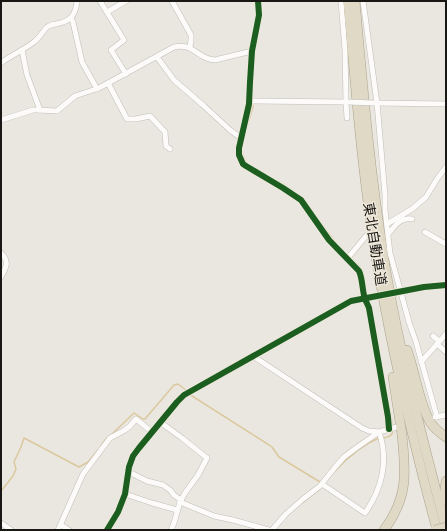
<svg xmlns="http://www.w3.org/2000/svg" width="447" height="531" font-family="Jost,'Noto Sans JP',sans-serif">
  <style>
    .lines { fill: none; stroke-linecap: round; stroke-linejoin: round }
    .stream { stroke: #dcc89e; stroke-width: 1.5 }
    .minor-casing { stroke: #c0beb8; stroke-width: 6 }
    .motorway-casing { stroke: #aba38e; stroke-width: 10 }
    .minor { stroke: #fcfbfa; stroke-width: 5 }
    .motorway { stroke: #e0d9c6; stroke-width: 9 }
    .minor-bridge-casing { stroke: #c0beb8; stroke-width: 6; stroke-linecap: butt }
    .motorway-bridge-casing { stroke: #aba38e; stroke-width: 10; stroke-linecap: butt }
    .minor-bridge { stroke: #fcfbfa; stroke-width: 5 }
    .motorway-bridge { stroke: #e0d9c6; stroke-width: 9 }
    .cycleway-casing { stroke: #eee8dc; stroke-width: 8 }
    .cycleway { stroke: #1b5e20; stroke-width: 6 }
    .labels { text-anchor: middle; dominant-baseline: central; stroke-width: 3; stroke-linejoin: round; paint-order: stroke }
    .street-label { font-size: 14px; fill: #1a1814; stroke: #eee8dc }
  </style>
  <rect width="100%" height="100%" fill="#eae7e0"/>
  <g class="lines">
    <g class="stream">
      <path d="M258,32L261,15"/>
      <path d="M245,133L253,107L252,88"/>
      <path d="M242,144C241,152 243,159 248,165"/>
      <path d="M269,177L283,184L304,199L322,225L336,243"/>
      <path d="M342,250L359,266L363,272L367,298"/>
      <path d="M377,342L392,422C393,432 395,436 383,438"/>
      <path d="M189,394L266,443L272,447L279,457L320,482"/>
      <path d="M112,434L134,413L143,419H145L174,385L178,384L187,391"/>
      <path d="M101,446L105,440L107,438"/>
      <path d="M335,471C347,458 362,445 379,438"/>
      <path d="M1,491L13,476L16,469L14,462L21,447L24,438L79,467L88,462L98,450"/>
      <path d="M302,503L321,488"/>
    </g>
    <defs>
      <g id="minor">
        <path d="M100,1L124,40L111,50L126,74"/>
        <path d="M172,1L191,35V40L190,47"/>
        <path d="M258,1L259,15L252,51L250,82L249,104L239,148V155L243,164L246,166L283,188L301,200L329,240L359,271C363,280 362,290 365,299C366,302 368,305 369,308L388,417L389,429"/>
        <path d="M341,1L345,50L346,102L347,118"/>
        <path d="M363,1L377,103L385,195V210L390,253L409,322L416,342L437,417"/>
        <path d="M107,12L126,1"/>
        <path d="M71,18L73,22L82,62L97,89"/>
        <path d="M22,50L27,75L40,110"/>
        <path d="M157,57L174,80L204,106L230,130L241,138"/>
        <path d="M1,63C11,55 26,49 35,41C40,37 43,31 47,27C50,25 53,24 56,24C70,21 75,17 77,2"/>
        <path d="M108,83L127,119H136L150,116L165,132L166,146L170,149"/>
        <path d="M250,101L348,102"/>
        <path d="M375,103L446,104"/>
        <path d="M1,120L33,110H38L57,111L75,96L99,88L174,47C193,42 199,60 215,60L252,51"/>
        <path d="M387,224L412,209L426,197L437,179L446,167"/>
        <path d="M425,232L446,244"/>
        <path d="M388,234C395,226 400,217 412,219"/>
        <path d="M1,253C10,261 6,268 1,277"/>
        <path d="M347,259L366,236"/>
        <path d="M397,292L424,287L446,285"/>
        <path d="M433,336L439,341"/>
        <path d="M437,344L446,352"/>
        <path d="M253,356L362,428L369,431L379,432L397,427"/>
        <path d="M421,362L446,334"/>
        <path d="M435,417L446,415"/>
        <path d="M160,422L182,438L207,458L198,475L185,493L180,502L174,523L171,530"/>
        <path d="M129,472L147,481L163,485L170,490L174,495L181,500"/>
        <path d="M125,494L152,503L177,510"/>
        <path d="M180,502L214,516L233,520L269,530"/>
        <path d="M1,523L11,530"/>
        <path d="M61,525L69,530"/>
        <path d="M58,530L83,474L110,438L125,430L130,426L136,419L152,432"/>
        <path d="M107,530L118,512L125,494L129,467L133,456L139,448L177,402L184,395L344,304L351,301L373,297"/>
        <path d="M272,530L286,514L303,499L320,486L336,466L344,457L356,448L379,432C389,460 382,489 365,513L322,484"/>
      </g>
      <g id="motorway">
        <path d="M348,1C356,92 363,184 379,274C394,360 414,445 437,530"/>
        <path d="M355,1C363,91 371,182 386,272C401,359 424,444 446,529"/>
        <path d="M407,350C415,372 419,403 430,422C434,428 440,433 446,437"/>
        <path d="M446,481L445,489L446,501"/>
        <path d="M384,530C408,498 406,473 402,435C399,416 396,396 393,377"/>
      </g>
    </defs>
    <use href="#minor" class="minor-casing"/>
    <use href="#motorway" class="motorway-casing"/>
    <use href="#minor" class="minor"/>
    <use href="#motorway" class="motorway"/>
    <defs>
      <path id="minor-bridge" d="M348,102L374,103"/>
      <path id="motorway-bridge" d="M435,530L446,527"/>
    </defs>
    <use href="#minor-bridge" class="minor-bridge-casing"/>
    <use href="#motorway-bridge" class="motorway-bridge-casing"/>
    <use href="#minor-bridge" class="minor-bridge"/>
    <use href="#motorway-bridge" class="motorway-bridge"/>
    <defs>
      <g id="cycleway">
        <path d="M258,1L259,15L252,51L250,82L249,104L239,148V155L243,164L246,166L283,188L301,200L329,240L359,271C363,280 362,290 365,299C366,302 368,305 369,308L388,417L389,429"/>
        <path d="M107,530L118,512L125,494L129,467L133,456L139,448L177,402L184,395L351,301L424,287L446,285"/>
      </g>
    </defs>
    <use href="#cycleway" class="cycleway-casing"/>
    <use href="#cycleway" class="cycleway"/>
  </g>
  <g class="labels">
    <g class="street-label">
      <text transform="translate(375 244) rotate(81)">東北自動車道</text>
    </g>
  </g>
  <rect width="447" height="531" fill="none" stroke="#1a1814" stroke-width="4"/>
</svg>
